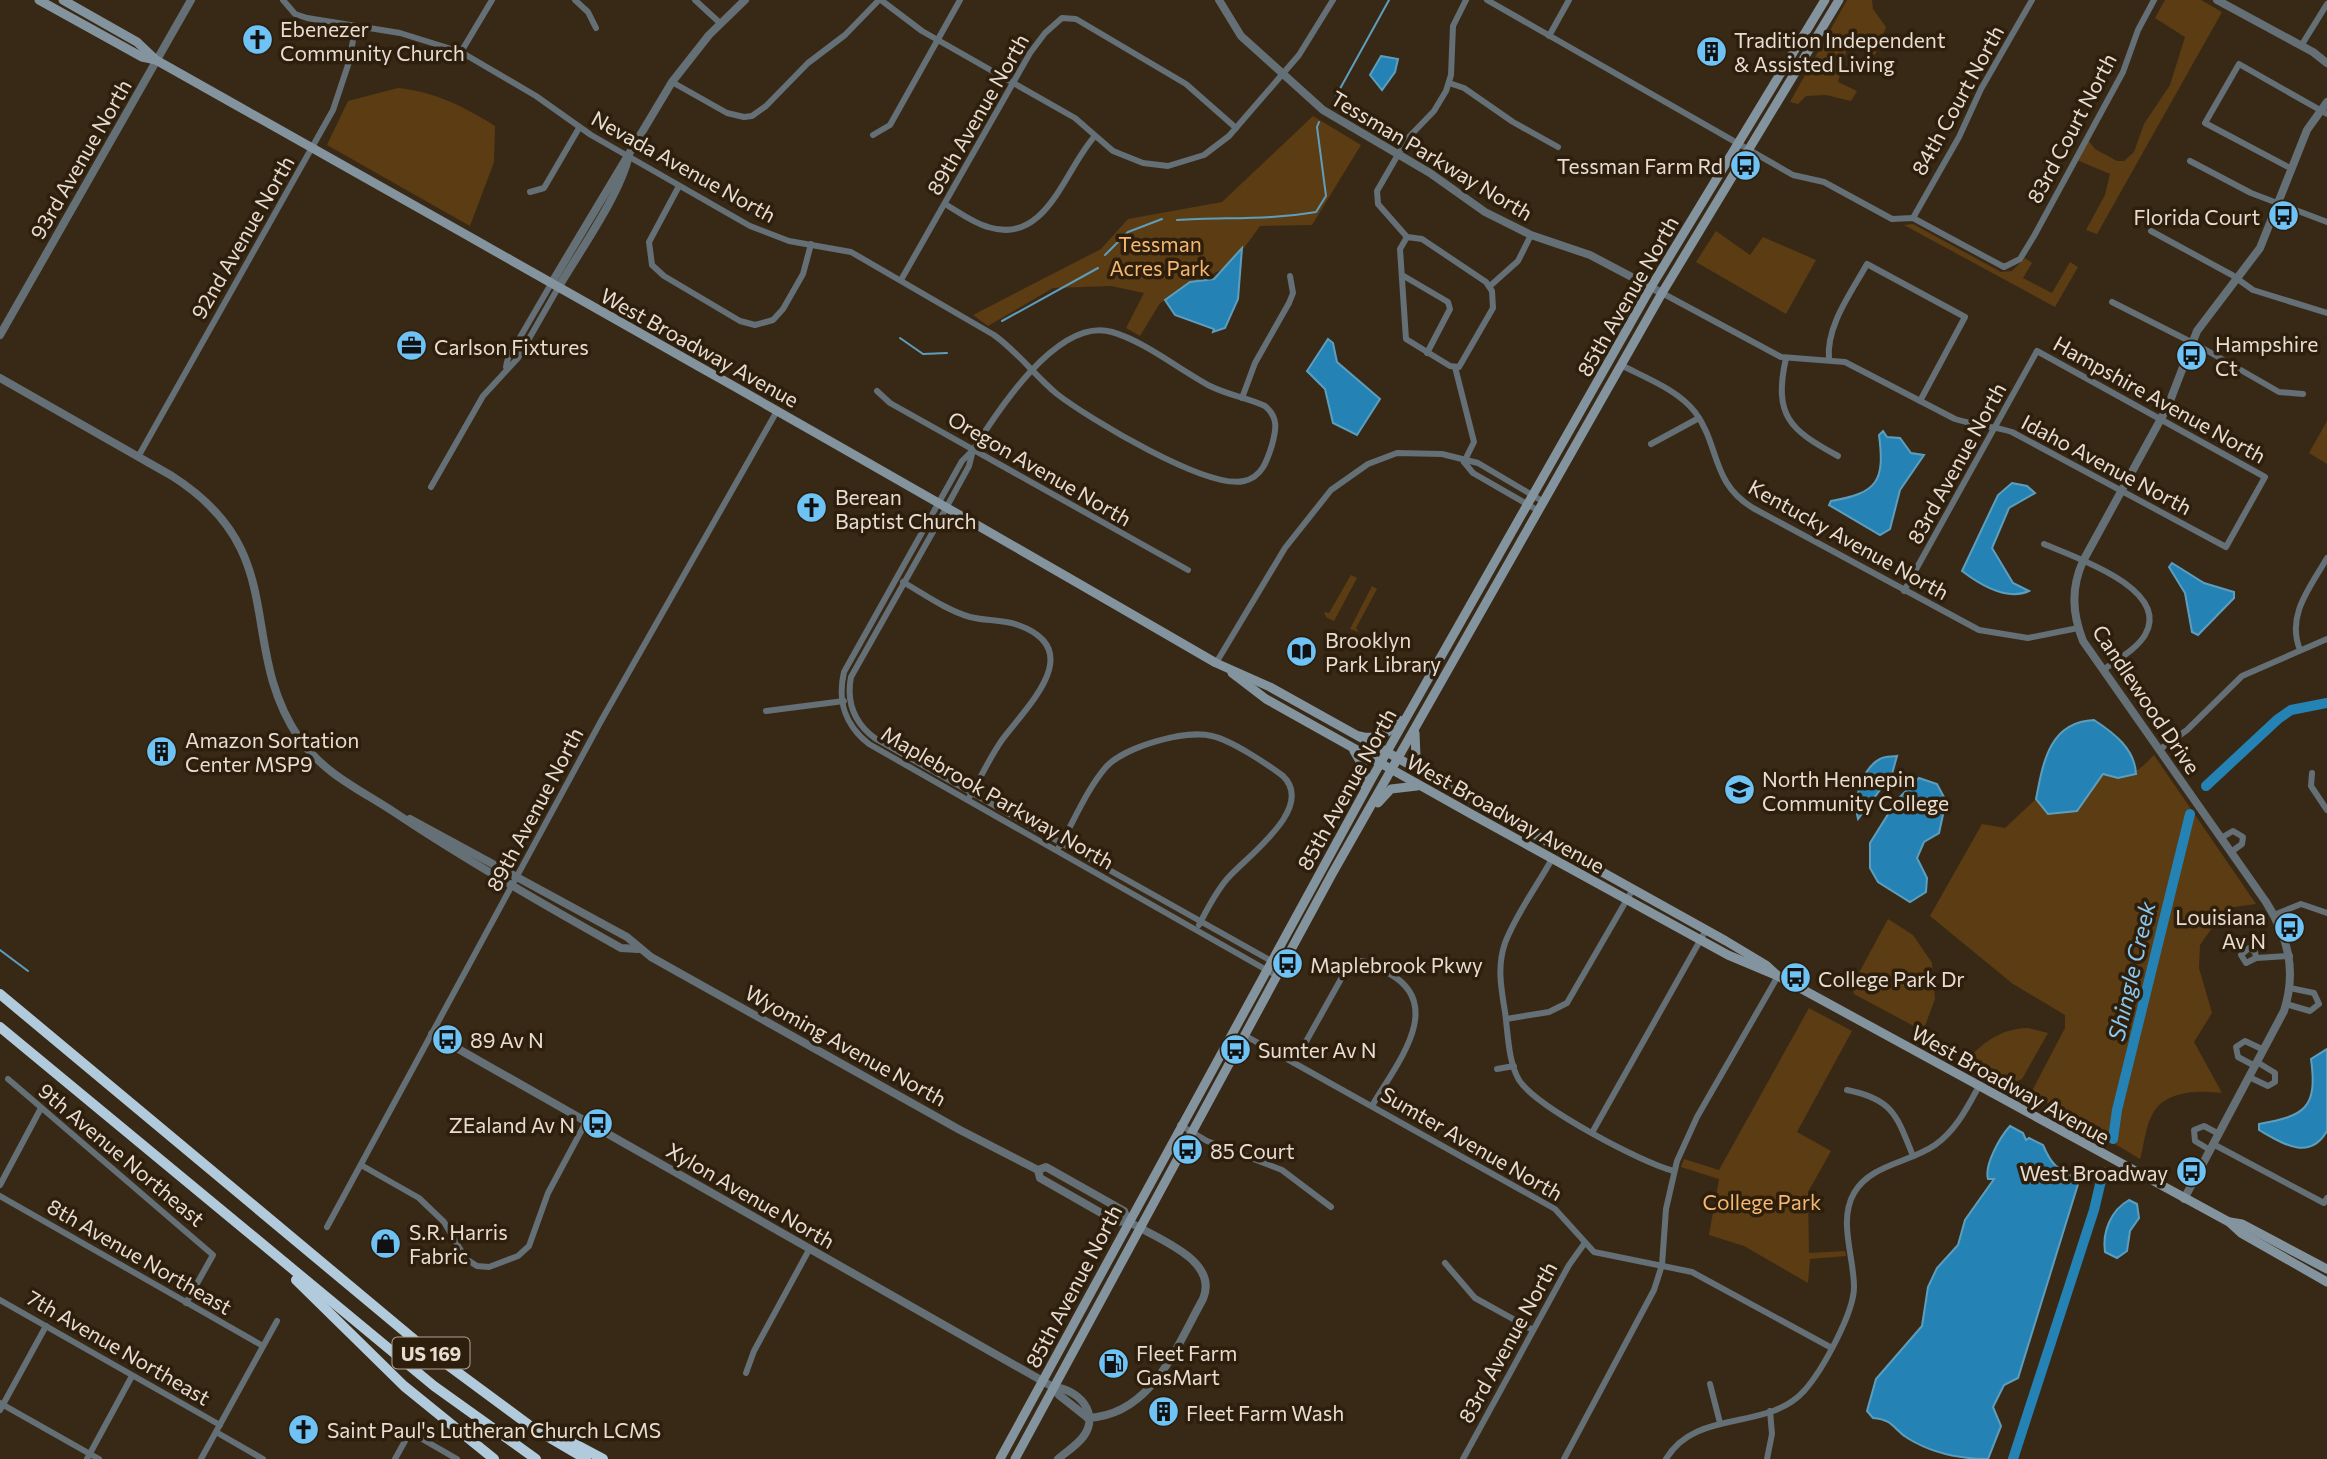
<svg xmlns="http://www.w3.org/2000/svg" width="2327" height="1459" font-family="Commissioner,sans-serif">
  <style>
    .green { fill: #5c3c12 }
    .water { fill: #2483b4; stroke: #5e9ebd; stroke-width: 2 }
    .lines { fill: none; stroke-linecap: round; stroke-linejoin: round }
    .stream { stroke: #5e9ebd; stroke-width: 2 }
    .river { stroke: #2483b4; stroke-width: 10 }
    .minor { stroke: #646f76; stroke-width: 6 }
    .tertiary { stroke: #646f76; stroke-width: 8 }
    .secondary { stroke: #83949f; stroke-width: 9 }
    .motorway { stroke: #b1cbdc; stroke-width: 10 }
    .labels { text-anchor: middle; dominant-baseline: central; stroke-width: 7; stroke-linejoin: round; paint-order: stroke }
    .shield { fill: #2e1f0d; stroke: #b0a497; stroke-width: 2 }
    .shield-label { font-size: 19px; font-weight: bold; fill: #e7ddd2 }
    .poi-label { font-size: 21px; fill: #e7ddd2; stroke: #2e1f0d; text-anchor: start }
    .street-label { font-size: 21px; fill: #e7ddd2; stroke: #2e1f0d }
    .park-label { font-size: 21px; fill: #f6b870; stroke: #2e1f0d }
    .water-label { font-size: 23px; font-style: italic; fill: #89c8f0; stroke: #2e1f0d }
  </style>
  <rect width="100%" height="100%" fill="#382917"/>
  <g class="green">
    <path d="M1847,0H1872L1873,9L1886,27L1875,55L1852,46L1846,52L1838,82L1857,91L1851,101L1826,95L1806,96L1798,104L1790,102Z"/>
    <path d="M2165,0H2201L2222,12L2097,234L2086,230L2105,195L2110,174L2077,160L2088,140L2095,149L2117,161H2124L2134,152L2144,124L2170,85L2185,37L2155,18Z"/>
    <path d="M398,88C435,92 463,106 495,126L494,162L470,226L327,145L348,101Z"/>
    <path d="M1313,116L1361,145L1312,225L1260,226L1233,263L1160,303L1140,336L1126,328L1144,293L1111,286L1053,288L988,326L973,315L1101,249L1128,219L1222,202Z"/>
    <path d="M1913,224L2001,272L2012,271L2025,258L2032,263L2023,278L2052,293L2070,262L2078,267L2055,307L1904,225Z"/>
    <path d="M1716,231L1750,255L1763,237L1816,260L1786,314L1696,262Z"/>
    <path d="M2327,421V464L2309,453Z"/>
    <path d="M1351,575L1357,578L1334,621L1326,617L1324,612L1329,613Z"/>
    <path d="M1372,586L1377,589L1356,628L1359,632L1350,629Z"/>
    <path d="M2154,755L2256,904L2226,908L2200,945L2199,968L2212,1013L2194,1042L2222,1093C2199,1090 2164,1090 2152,1115C2145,1128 2144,1146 2140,1159L2031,1093L2065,1028V1015L2013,984L1930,916L1982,824L2005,828L2036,799L2048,814L2077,811L2103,774C2128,780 2137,773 2154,755Z"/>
    <path d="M1888,919L1913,935L1932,963L1935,999L1923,1031L1854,994L1852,986Z"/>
    <path d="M1809,1008L1852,1031L1797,1132L1831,1151L1808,1192L1809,1253L1845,1251L1846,1256L1810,1259L1808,1283L1744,1246L1709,1235L1719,1179L1681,1167L1684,1159L1719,1170Z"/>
    <path d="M2028,1028L2048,1033L2022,1079L2014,1082L1969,1057C1988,1039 2002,1029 2028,1028Z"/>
  </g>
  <g class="water">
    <path d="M1381,56L1398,59L1395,72L1382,90L1370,75Z"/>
    <path d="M1242,248L1238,299L1225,328L1213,332L1214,329L1175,315L1165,300L1190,282L1214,279Z"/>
    <path d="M1328,339L1333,343L1337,362L1380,399L1357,435L1333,423L1325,389L1307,371Z"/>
    <path d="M1883,431L1887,437L1900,438L1911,453L1924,455L1900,490L1890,529L1880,535L1829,505L1831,501C1878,493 1885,481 1879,435Z"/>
    <path d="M2012,483L2027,486L2035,493L2009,508L1992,548L2013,583L2029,591C2007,601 1979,584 1962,571L1998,495Z"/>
    <path d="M2172,563L2204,583L2234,592V598L2198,635L2192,632L2185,593L2169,567Z"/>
    <path d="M2094,720C2114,733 2135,749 2136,774L2118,778L2103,774L2077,811L2048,814L2036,799C2043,763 2049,722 2094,720Z"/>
    <path d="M1897,756L1892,774L1858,819C1853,801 1861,769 1880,759C1884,756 1893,757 1897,756Z"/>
    <path d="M1919,778L1937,784L1946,801L1939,833L1924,842L1917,858L1927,878L1926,892L1910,902L1878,882L1870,868V843L1897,800Z"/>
    <path d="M2327,1049V1131C2309,1162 2282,1143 2259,1130V1124C2304,1116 2318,1109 2311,1059Z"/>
    <path d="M2010,1126L2023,1133L2026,1140L2029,1138L2043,1145C2051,1164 2057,1171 2078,1175L2079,1181L2018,1378L2004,1385L1993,1407L2001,1426L1988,1459C1959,1459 1934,1454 1909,1439C1893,1430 1895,1420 1873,1418L1867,1411L1876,1379L1922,1326L1928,1287L1937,1268L1958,1245L1965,1220L1994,1179H1988C1984,1165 2000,1137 2010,1126Z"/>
    <path d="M2129,1200L2137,1204L2139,1218L2130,1231L2127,1251L2117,1258L2105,1252C2102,1232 2111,1210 2129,1200Z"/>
  </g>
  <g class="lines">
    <g class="stream">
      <path d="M1336,96L1389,0"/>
      <path d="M1177,220C1224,217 1270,220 1316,212L1326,196L1317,127L1319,122"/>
      <path d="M1105,255L1128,232L1162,219"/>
      <path d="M1002,321L1098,268"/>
      <path d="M900,338L923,354L947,353"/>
      <path d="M0,950L28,971"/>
    </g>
    <g class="river">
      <path d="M2206,786L2278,719L2291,710L2327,703"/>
      <path d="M2113,1139L2117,1110L2190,814"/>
      <path d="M2013,1459L2094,1210L2103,1172"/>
    </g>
    <g class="minor">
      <path d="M283,0L295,14L307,18L400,33L461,52L536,96L591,135L750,226L789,241L851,252L994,335C1018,352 1035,376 1057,394C1088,418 1207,490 1244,481C1262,477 1267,461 1272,445C1276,430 1279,418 1265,406C1248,398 1228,395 1210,386C1180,370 1144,341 1112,332C1058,316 997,412 973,450"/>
      <path d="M575,0L588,12L596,28"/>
      <path d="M695,0L720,23"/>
      <path d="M881,0L922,31L1075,118L1113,151L1143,163L1168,166L1204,155L1229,136L1299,55L1333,0"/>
      <path d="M1487,0L1793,175L1824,182L1892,219L1913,218L2004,267L2020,259L2034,236L2123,72L2138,30L2154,0"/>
      <path d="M1549,36L1569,0"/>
      <path d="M2301,46L2327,4"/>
      <path d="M461,52L492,0"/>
      <path d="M672,82L727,113L744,117L752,116L766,106L808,63L845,35L879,0"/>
      <path d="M1449,83L1464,88L1513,122L1558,147"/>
      <path d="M873,135L890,125L960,0"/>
      <path d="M2190,161L2251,193L2327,222"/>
      <path d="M2292,169L2205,123L2239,64L2327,114"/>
      <path d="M679,186L649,242L652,265L664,276L740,321L755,325L773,320L783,309L803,274L811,244"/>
      <path d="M530,192L544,188L579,128"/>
      <path d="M945,204C959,212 973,223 988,227C1047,246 1065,168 1095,136"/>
      <path d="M1913,218L1959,137L1981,89L2032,0"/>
      <path d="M2151,231L2232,275L2253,290L2327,313"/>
      <path d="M1407,237L1422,239L1486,282L1492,291L1493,308L1459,367L1450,366L1406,339L1400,249Z"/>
      <path d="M1407,237L1378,204L1377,191L1407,139L1434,111L1446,91L1451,75L1453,26L1466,0"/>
      <path d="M1402,275L1448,302L1450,309L1427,353"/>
      <path d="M901,280L1030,53L1045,33L1062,18L1076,19L1186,84L1236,128"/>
      <path d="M1490,286L1518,261L1531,235"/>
      <path d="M1662,293L1781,357L1845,362L1955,419C1973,425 1993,426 2012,432L2226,547L2265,477L2037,351L1904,591"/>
      <path d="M2112,302L2199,346L2279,392L2303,394"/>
      <path d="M1786,358C1773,416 1790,430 1838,456"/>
      <path d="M1829,359C1826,326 1851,293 1867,264L1965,317L1920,401"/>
      <path d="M1621,365C1646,378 1678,390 1695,412C1720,446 1711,483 1753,508L1979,630L2028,638L2078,628"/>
      <path d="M506,367L508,358L551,284"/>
      <path d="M1455,367L1474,442L1464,462"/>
      <path d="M877,391L890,403L1188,570"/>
      <path d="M1242,398L1255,363L1289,303L1293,293L1290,276"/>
      <path d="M1651,444L1699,418"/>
      <path d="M138,457L333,110L350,59L355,27"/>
      <path d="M1464,462L1473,473L1539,511"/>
      <path d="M431,487L483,396L518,358L558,288"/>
      <path d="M2044,544C2074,557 2172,589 2145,635C2136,650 2116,660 2103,670"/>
      <path d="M903,582C924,594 946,610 970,617C985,621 1002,619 1018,625C1088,650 1027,706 1002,740C990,757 981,777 970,796"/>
      <path d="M2300,650C2286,615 2310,588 2327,558"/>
      <path d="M1216,663L1285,548L1331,490L1368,464L1397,453L1442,454L1478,463L1544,502"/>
      <path d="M766,711L844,701"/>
      <path d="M2159,750L2187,730L2242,676L2327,639"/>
      <path d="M2312,773L2311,786L2327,810"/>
      <path d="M2221,838L2233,831L2243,837L2242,844L2231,852"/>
      <path d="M1059,847C1074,821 1087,789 1106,767C1124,747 1186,729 1212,736C1231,740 1267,764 1283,776C1316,808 1247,856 1227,879C1216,892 1207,909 1199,925"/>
      <path d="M1552,859C1537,886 1516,914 1505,943C1497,966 1501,988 1505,1012C1508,1033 1508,1061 1519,1080C1536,1107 1642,1163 1674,1171"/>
      <path d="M2274,915L2301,904L2327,913"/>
      <path d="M2256,958L2246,963L2241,955L2249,948L2255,952L2256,958L2290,956"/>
      <path d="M1277,976L869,744C845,725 837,702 844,672L962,461L973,450L969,466L939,521L851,677C846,703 854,723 876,739L1282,967"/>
      <path d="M2286,1004L2310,1011L2319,1004L2314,993L2290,988"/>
      <path d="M1506,1019L1549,1012L1567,1003L1633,889"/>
      <path d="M1244,1035L1555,1209L1594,1252L1692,1272L1830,1347"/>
      <path d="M1294,1063L1346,970L1355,961C1368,959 1379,968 1390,974C1447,1006 1394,1067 1372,1106"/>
      <path d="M2255,1066L2238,1057L2236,1047L2245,1041L2264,1050"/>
      <path d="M1497,1069L1514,1066"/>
      <path d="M2249,1077L2268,1086L2275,1082V1073L2257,1062"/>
      <path d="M8,1079L213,1255L186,1303"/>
      <path d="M1847,1090C1893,1099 1897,1116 1913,1156"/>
      <path d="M1180,1125L1207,1141L1282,1170L1331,1207"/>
      <path d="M1593,1131L1706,930"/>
      <path d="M2213,1144L2324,1203L2327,1198"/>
      <path d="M2210,1150L2195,1141L2194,1130L2204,1126L2219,1134"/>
      <path d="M361,1165L419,1198L444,1222L466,1259L477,1266L489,1267L518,1256L529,1246L548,1193L586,1122"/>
      <path d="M0,1185L41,1108"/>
      <path d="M0,1196L263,1346"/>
      <path d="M327,1227L601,721L777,411"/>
      <path d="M1445,1263L1475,1298L1533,1330"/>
      <path d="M0,1300L220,1425"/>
      <path d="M746,1373L754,1351L810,1248"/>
      <path d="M1710,1384L1720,1423"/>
      <path d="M0,1403L99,1459"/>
      <path d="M0,1410L46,1326"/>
      <path d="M216,1432L263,1459"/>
      <path d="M87,1459L132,1376"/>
      <path d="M201,1459L277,1321"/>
      <path d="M395,1459L410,1432L457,1459"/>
      <path d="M1463,1459L1569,1265L1584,1244"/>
      <path d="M1564,1459L1654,1290L1662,1265L1666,1209L1677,1161L1697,1117L1778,976"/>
      <path d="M1666,1459C1696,1408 1767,1432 1804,1391C1822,1371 1854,1313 1854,1287C1854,1256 1838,1221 1854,1193C1871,1164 1909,1163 1935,1145C1956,1130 1967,1108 1979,1086"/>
      <path d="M1767,1459L1772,1434L1770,1411"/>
    </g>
    <g class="tertiary">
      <path d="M1219,0L1241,36L1323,110L1430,173L1485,212L1531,235L1590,255L1662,293"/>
      <path d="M2217,0L2313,52L2327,63"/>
      <path d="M551,284L672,82L709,35L745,0"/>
      <path d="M558,288C579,252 620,195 629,155"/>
      <path d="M0,335L191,0"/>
      <path d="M0,378L172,476C293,553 235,643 299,738C324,774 359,789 394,812C467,861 544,905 621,948L638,949"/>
      <path d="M410,819L627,937L651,957L960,1130L1038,1170L1046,1167L1124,1211L1128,1221"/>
      <path d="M432,1034L1053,1387C1078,1389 1101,1413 1083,1437C1076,1446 1066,1452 1058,1459"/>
      <path d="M1038,1170L1040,1178L1117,1222L1128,1221C1154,1238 1220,1259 1203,1299C1176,1347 1152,1415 1088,1418"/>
      <path d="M2184,1199L2284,1011C2297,970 2288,937 2266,902L2083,641C2072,613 2071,588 2083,561L2168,406L2197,331L2260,248L2307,130L2327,102"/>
      <path d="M1053,1387L1059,1395L1088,1418"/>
    </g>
    <g class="secondary">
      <path d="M39,0L142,57L156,60C511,260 865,459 1216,663L1270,687L1726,941L1766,965L1778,976"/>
      <path d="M63,0L137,42L156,60"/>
      <path d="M1232,673L1266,699L1473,815L1728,955L1778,976L2229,1222L2241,1233L2327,1282"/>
      <path d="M1415,733L1416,757L1430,772"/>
      <path d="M1360,736C1376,740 1390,734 1399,720"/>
      <path d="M1354,751L1364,768L1365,786"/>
      <path d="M1378,803L1391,789L1417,786"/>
      <path d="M2230,1222L2242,1224L2327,1269"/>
      <path d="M1000,1459L1372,778L1651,287L1825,0"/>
      <path d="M1015,1459L1332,874L1662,293L1839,0"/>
    </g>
    <g class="motorway">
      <path d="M0,994L422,1346L533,1428L586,1459"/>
      <path d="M0,1027L434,1386L536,1459"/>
      <path d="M296,1280L404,1386L494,1459"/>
      <path d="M556,1434L603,1459"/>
    </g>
  </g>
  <defs>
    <symbol id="church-disc" viewBox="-11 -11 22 22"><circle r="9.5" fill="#6fc2f4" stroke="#2e1f0d"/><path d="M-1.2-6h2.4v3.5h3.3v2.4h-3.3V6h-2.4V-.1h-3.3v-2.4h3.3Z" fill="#111"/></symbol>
    <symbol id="building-disc" viewBox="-11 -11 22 22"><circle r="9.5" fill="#6fc2f4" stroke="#2e1f0d"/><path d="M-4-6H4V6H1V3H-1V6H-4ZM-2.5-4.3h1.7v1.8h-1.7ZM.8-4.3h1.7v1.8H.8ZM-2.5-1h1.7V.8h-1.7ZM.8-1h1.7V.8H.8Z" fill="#111"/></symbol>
    <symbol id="bus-disc" viewBox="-11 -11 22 22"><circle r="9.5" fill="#6fc2f4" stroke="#2e1f0d"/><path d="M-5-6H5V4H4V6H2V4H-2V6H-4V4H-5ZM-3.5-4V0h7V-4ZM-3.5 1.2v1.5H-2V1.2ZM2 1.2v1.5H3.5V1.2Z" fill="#111"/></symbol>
    <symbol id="office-disc" viewBox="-11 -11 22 22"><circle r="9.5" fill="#6fc2f4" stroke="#2e1f0d"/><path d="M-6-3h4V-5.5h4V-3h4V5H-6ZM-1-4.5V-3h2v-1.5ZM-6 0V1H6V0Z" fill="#111"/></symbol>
    <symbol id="library-disc" viewBox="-11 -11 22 22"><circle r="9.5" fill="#6fc2f4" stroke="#2e1f0d"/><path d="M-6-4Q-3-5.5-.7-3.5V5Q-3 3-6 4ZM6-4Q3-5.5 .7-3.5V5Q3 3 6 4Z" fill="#111"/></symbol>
    <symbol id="university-disc" viewBox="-11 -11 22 22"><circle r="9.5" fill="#6fc2f4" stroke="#2e1f0d"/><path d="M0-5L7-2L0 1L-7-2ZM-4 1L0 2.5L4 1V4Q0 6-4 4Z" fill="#111"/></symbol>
    <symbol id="shop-disc" viewBox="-11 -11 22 22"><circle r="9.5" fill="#6fc2f4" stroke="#2e1f0d"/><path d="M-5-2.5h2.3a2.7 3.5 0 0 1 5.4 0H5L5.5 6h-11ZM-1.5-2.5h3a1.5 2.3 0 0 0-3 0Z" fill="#111"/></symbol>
    <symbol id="fuel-disc" viewBox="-11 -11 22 22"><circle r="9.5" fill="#6fc2f4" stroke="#2e1f0d"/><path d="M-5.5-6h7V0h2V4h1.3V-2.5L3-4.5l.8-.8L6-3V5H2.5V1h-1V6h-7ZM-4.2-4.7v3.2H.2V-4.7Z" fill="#111"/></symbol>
  </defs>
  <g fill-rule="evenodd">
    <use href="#church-disc" x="240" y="22" width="35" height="35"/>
    <use href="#building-disc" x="1694" y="34" width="35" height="35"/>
    <use href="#bus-disc" x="1728" y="148" width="35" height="35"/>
    <use href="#bus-disc" x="2266" y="198" width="35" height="35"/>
    <use href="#office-disc" x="394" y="328" width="35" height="35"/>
    <use href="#bus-disc" x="2174" y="338" width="35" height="35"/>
    <use href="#church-disc" x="794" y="490" width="35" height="35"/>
    <use href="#library-disc" x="1284" y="634" width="35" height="35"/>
    <use href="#building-disc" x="144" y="734" width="35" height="35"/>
    <use href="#university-disc" x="1722" y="772" width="35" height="35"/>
    <use href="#bus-disc" x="2272" y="910" width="35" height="35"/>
    <use href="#bus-disc" x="1270" y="946" width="35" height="35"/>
    <use href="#bus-disc" x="1778" y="960" width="35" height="35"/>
    <use href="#bus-disc" x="430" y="1022" width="35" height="35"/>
    <use href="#bus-disc" x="1218" y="1032" width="35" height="35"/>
    <use href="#bus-disc" x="580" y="1106" width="35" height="35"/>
    <use href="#bus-disc" x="1170" y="1132" width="35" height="35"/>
    <use href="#bus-disc" x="2174" y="1154" width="35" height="35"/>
    <use href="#shop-disc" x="368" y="1226" width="35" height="35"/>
    <use href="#fuel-disc" x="1096" y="1346" width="35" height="35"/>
    <use href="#building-disc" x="1146" y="1394" width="35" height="35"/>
    <use href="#church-disc" x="286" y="1412" width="35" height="35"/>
  </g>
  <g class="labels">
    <rect class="shield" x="392.5" y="1337.5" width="77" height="31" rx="5"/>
    <g class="shield-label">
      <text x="431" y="1353">US 169</text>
    </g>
    <g class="poi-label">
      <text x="280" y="28">Ebenezer<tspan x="280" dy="24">Community Church</tspan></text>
      <text x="1734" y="39">Tradition Independent<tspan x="1734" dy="24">&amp; Assisted Living</tspan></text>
      <text x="1723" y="165" text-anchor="end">Tessman Farm Rd</text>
      <text x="2260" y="216" text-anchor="end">Florida Court</text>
      <text x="2215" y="343">Hampshire<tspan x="2215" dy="24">Ct</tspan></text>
      <text x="434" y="346">Carlson Fixtures</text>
      <text x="835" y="496">Berean<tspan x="835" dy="24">Baptist Church</tspan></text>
      <text x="1325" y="639">Brooklyn<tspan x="1325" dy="24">Park Library</tspan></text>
      <text x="185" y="739">Amazon Sortation<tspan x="185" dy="24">Center MSP9</tspan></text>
      <text x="1762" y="778">North Hennepin<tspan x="1762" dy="24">Community College</tspan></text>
      <text x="2266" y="916" text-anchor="end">Louisiana<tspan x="2266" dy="24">Av N</tspan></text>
      <text x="1310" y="964">Maplebrook Pkwy</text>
      <text x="1818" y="978">College Park Dr</text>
      <text x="470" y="1039">89 Av N</text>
      <text x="1258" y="1049">Sumter Av N</text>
      <text x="575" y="1124" text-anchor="end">ZEaland Av N</text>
      <text x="1210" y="1150">85 Court</text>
      <text x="2168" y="1172" text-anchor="end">West Broadway</text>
      <text x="409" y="1231">S.R. Harris<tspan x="409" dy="24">Fabric</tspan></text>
      <text x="1136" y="1352">Fleet Farm<tspan x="1136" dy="24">GasMart</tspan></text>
      <text x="1186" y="1412">Fleet Farm Wash</text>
      <text x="327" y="1429">Saint Paul's Lutheran Church LCMS</text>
    </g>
    <g class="street-label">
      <text transform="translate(1957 100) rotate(-61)">84th Court North</text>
      <text transform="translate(977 114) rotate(-60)">89th Avenue North</text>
      <text transform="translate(2071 128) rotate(-62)">83rd Court North</text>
      <text transform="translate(1432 155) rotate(31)">Tessman Parkway North</text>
      <text transform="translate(80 159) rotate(-60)">93rd Avenue North</text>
      <text transform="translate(684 166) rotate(29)">Nevada Avenue North</text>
      <text transform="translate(242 237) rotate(-60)">92nd Avenue North</text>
      <text transform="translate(1627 296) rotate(-60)">85th Avenue North</text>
      <text transform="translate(700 347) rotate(29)">West Broadway Avenue</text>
      <text transform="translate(2160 399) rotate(29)">Hampshire Avenue North</text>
      <text transform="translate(1956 463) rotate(-61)">83rd Avenue North</text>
      <text transform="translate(2107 464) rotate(28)">Idaho Avenue North</text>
      <text transform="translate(1040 468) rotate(30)">Oregon Avenue North</text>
      <text transform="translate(1849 539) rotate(29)">Kentucky Avenue North</text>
      <text transform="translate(2147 699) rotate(56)">Candlewood Drive</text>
      <text transform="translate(1346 789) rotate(-61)">85th Avenue North</text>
      <text transform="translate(998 797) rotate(30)">Maplebrook Parkway North</text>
      <text transform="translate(534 809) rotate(-62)">89th Avenue North</text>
      <text transform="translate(1506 813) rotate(29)">West Broadway Avenue</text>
      <text transform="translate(846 1045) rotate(29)">Wyoming Avenue North</text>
      <text transform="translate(2011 1084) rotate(29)">West Broadway Avenue</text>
      <text transform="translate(1472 1143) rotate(30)">Sumter Avenue North</text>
      <text transform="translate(122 1154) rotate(40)">9th Avenue Northeast</text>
      <text transform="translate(751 1195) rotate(30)">Xylon Avenue North</text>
      <text transform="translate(140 1256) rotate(30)">8th Avenue Northeast</text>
      <text transform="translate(1073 1286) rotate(-62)">85th Avenue North</text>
      <text transform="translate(1507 1342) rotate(-61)">83rd Avenue North</text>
      <text transform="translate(119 1347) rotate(30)">7th Avenue Northeast</text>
    </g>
    <g class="park-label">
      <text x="1160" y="243">Tessman<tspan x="1160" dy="24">Acres Park</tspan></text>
      <text x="1762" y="1201">College Park</text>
    </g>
    <g class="water-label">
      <text transform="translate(2131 971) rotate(-77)">Shingle Creek</text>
    </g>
  </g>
</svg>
